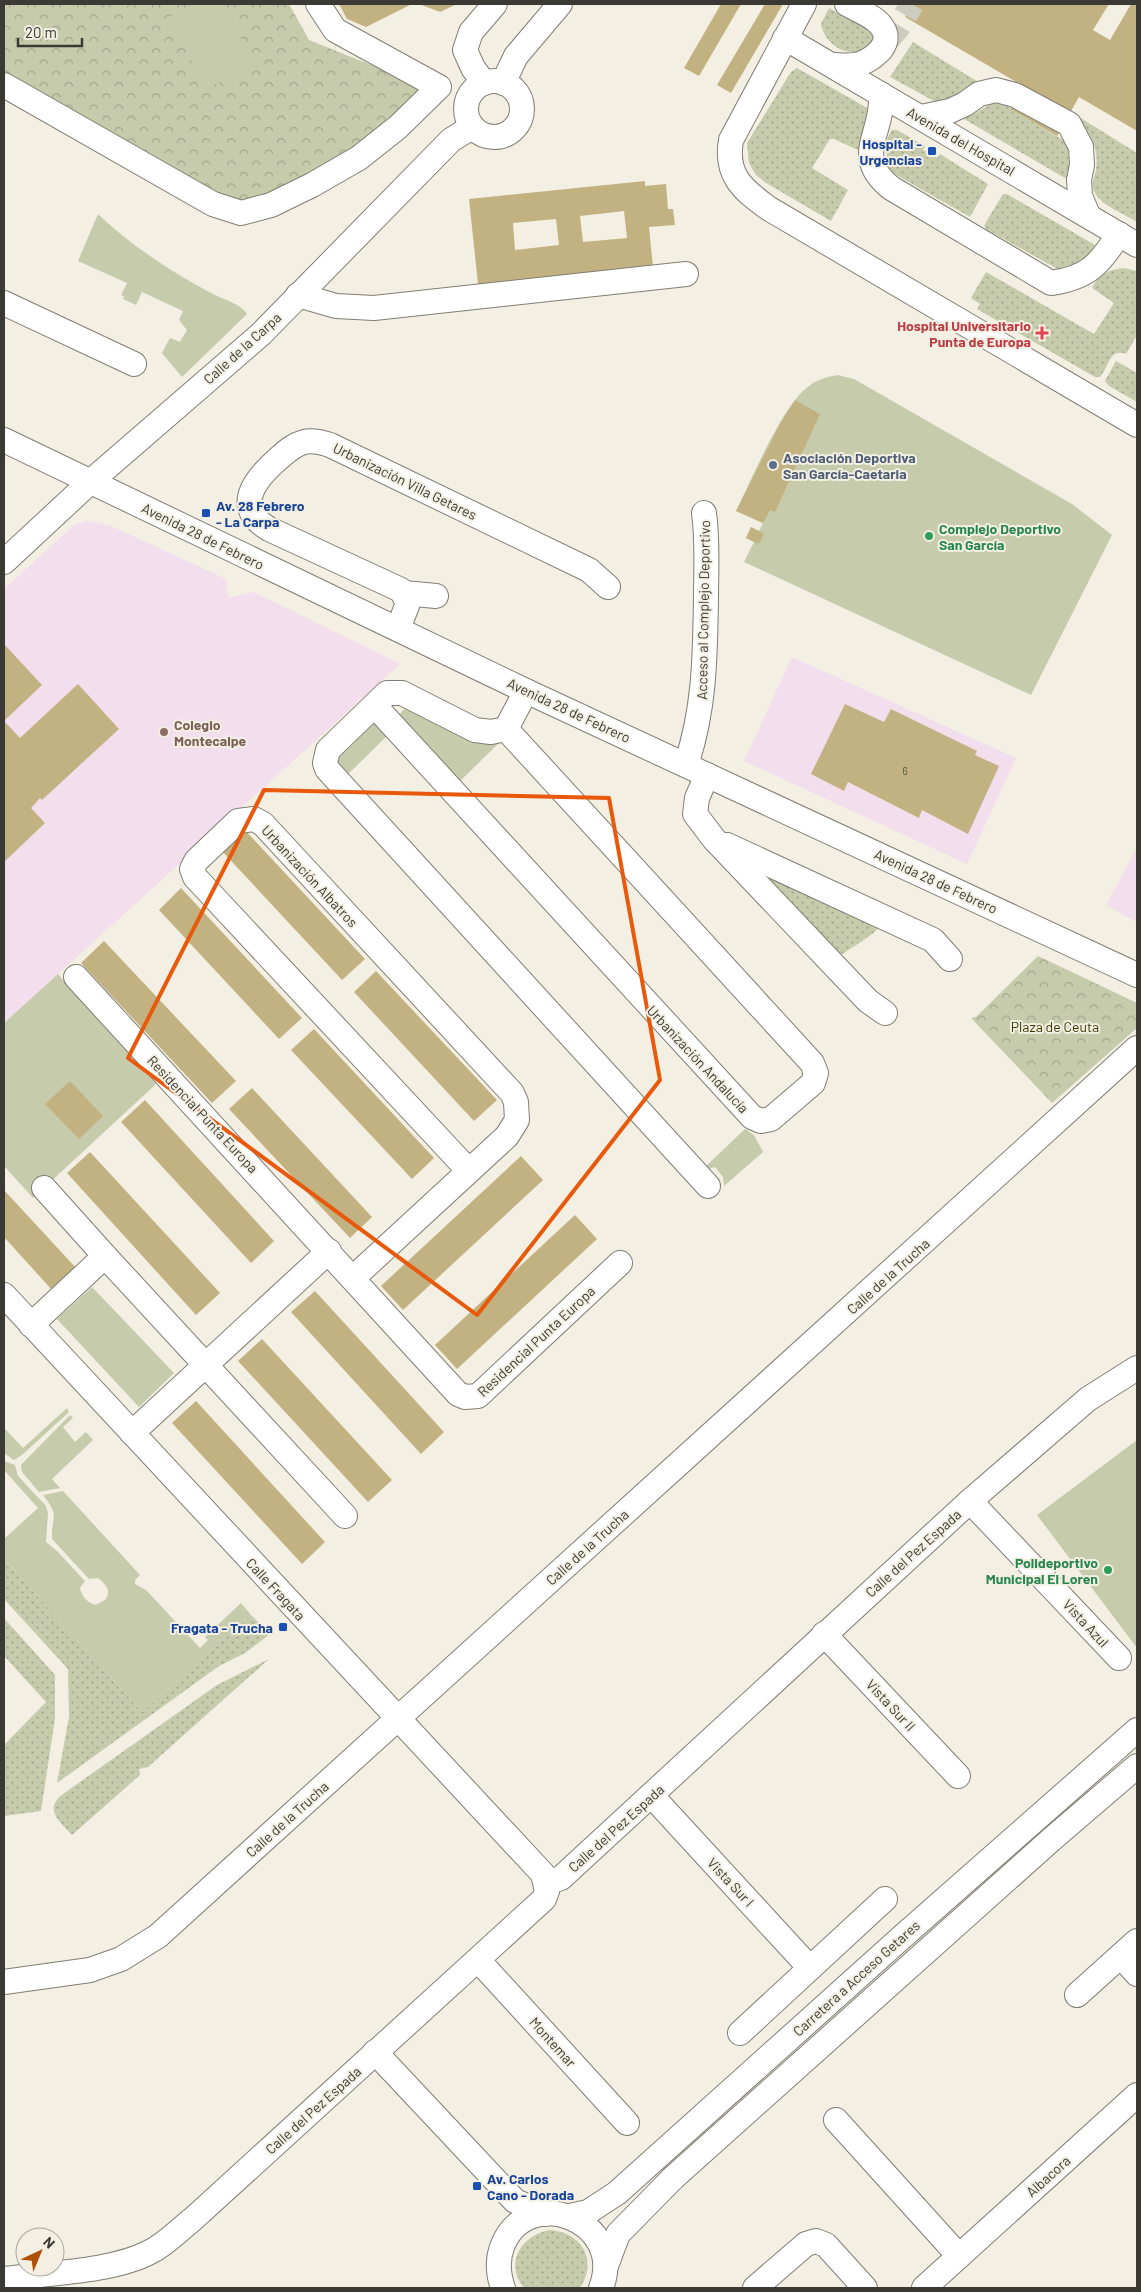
<svg xmlns="http://www.w3.org/2000/svg" width="1141" height="2292" font-family="Barlow,sans-serif">
  <style>
    .education { fill: #f3deed }
    .grass { fill: url(#grass-dots) }
    .forest { fill: url(#forest-crowns) }
    .garden { fill: #c6cbac }
    .building { fill: #c3b281; fill-rule: evenodd }
    .lines { fill: none; stroke-linecap: round; stroke-linejoin: round }
    .minor-tunnel { stroke: #cecbc0; stroke-width: 24; stroke-dasharray: 24 12; stroke-linecap: butt }
    .minor-casing { stroke: #807d72; stroke-width: 26 }
    .minor { stroke: #fff; stroke-width: 24 }
    .marked { fill: none; stroke: #e8590c; stroke-width: 4; stroke-linejoin: round }
    .transit-dot { fill: #1a4fb4; stroke: #f3efe3; stroke-width: 2 }
    .health-dot { fill: #e0444e; stroke: #f3efe3; stroke-width: 2 }
    .service-dot { fill: #5c6f8a; stroke: #f3efe3; stroke-width: 2 }
    .leisure-dot { fill: #2e9e5b; stroke: #f3efe3; stroke-width: 2 }
    .education-dot { fill: #8d6e63; stroke: #f3efe3; stroke-width: 2 }
    .labels { text-anchor: middle; dominant-baseline: central; stroke-width: 4; stroke-linejoin: round; paint-order: stroke }
    .number-label { font-size: 11px; fill: #5c5747 }
    .street-label { font-size: 14px; fill: #3a3934; stroke: #f3efe3 }
    .transit-label { font-size: 14px; font-weight: bold; fill: #164399; stroke: #f3efe3; text-anchor: end }
    .health-label { font-size: 14px; font-weight: bold; fill: #be3a42; stroke: #f3efe3; text-anchor: end }
    .service-label { font-size: 14px; font-weight: bold; fill: #4e5e75; stroke: #f3efe3; text-anchor: start }
    .leisure-label { font-size: 14px; font-weight: bold; fill: #27864d; stroke: #f3efe3; text-anchor: start }
    .education-label { font-size: 14px; font-weight: bold; fill: #785e54; stroke: #f3efe3; text-anchor: start }
    .park-label { font-size: 14px; fill: #363b00; stroke: #f3efe3 }
  </style>
  <defs>
    <pattern id="grass-dots" width="8" height="8" patternUnits="userSpaceOnUse" patternTransform="scale(1.25)"><rect width="8" height="8" fill="#c6cbac"/><path d="M2 2h.1M6 6h.1" fill="none" stroke="#a2a68d" stroke-width="1.8" stroke-linecap="round"/></pattern>
    <pattern id="forest-crowns" width="20" height="18" patternUnits="userSpaceOnUse" patternTransform="scale(1.25)"><rect width="20" height="18" fill="#c6cbac"/><path d="M2 6a3 3 0 1 1 6 0M12 15a3 3 0 1 1 6 0" fill="none" stroke="#a2a68d"/></pattern>
  </defs>
  <rect width="100%" height="100%" fill="#f3efe3"/>
  <g class="education">
    <path d="M87,521L109,525L226,579L228,598L254,592L400,664L4,1023V589L62,536L75,525Z"/>
    <path d="M792,657L1016,758L967,864L744,761Z"/>
    <path d="M1137,847V922L1106,905Z"/>
  </g>
  <g class="grass">
    <path d="M829,8L872,32L874,43C868,46 862,52 856,52C839,54 823,39 821,24Z"/>
    <path d="M913,42L983,85L964,89L957,95L943,102L934,101L890,77Z"/>
    <path d="M797,68L869,109L860,151L834,139H830L812,168L848,190L831,221L766,183L756,175L749,163L747,143L791,72Z"/>
    <path d="M993,103L1007,105L1010,109L1063,140L1068,148L1070,181L964,119Z"/>
    <path d="M1071,112L1137,153V222C1125,214 1102,206 1095,193C1090,185 1094,179 1096,170C1100,145 1087,128 1071,112Z"/>
    <path d="M892,130H897L925,146L923,150L937,158L940,154L988,184L970,217L891,172C886,162 884,139 892,130Z"/>
    <path d="M1003,194H1007L1095,245L1096,251L1081,264L1061,271L986,229L984,226L986,222Z"/>
    <path d="M1124,268L1137,271V335L1126,354C1109,348 1109,367 1100,377H1095L977,309L980,304L971,298L986,272L1094,334L1114,303L1092,288C1097,275 1111,269 1124,268Z"/>
    <path d="M1116,361L1137,373V402L1109,386L1105,381Z"/>
    <path d="M763,873L878,929C865,941 848,949 834,960Z"/>
    <path d="M4,1559L142,1712L251,1615L270,1634L245,1653L219,1666L57,1783L69,1717L68,1669L4,1599Z"/>
    <path d="M4,1618L55,1675V1718L41,1811L4,1816V1745L46,1702L4,1656Z"/>
    <path d="M269,1659L148,1767L139,1769L140,1775L72,1835C60,1822 43,1809 63,1794L217,1685Z"/>
    <path d="M549,2230C582,2232 598,2260 580,2288H524C504,2263 521,2236 549,2230Z"/>
  </g>
  <g class="forest">
    <path d="M4,4H289L309,40L421,85L419,95L333,165L243,204L210,195L4,78Z"/>
    <path d="M1038,956L1137,1003V1028L1052,1103L971,1018L976,1017Z"/>
  </g>
  <g class="garden">
    <path d="M197,4H224L254,65L206,89L170,17Z"/>
    <path d="M98,214C130,245 176,275 215,295C225,300 241,304 247,314L182,377L162,353L170,338L180,342L187,330L179,320L183,311L142,292L136,305L123,299L124,296L121,295L127,283L78,261Z"/>
    <path d="M838,375L854,379L1072,504L1112,535L1031,695L744,562L754,542L746,538L751,527L759,531L763,523L736,511C752,479 782,405 809,386C818,379 827,377 838,375Z"/>
    <path d="M412,706L502,740L456,785L399,720C400,711 403,709 412,706Z"/>
    <path d="M375,723L388,735L342,780L332,761L371,724Z"/>
    <path d="M58,974L156,1084L33,1198L4,1166V1023Z"/>
    <path d="M745,1129L754,1135L763,1152L724,1186L723,1177L715,1167L701,1171Z"/>
    <path d="M92,1287L174,1373L139,1407L57,1319Z"/>
    <path d="M67,1408L69,1412L22,1455L14,1460L4,1453V1428L23,1448Z"/>
    <path d="M70,1415L73,1418L63,1427L75,1442L86,1432L93,1440L52,1479L60,1488L39,1492L22,1472L21,1465Z"/>
    <path d="M1137,1440V1648L1037,1515Z"/>
    <path d="M4,1461L15,1465L18,1476L46,1506L48,1513L46,1542L57,1551L85,1581L80,1588C82,1597 86,1601 95,1605L105,1600C112,1591 106,1584 98,1578L89,1579L52,1539C51,1515 61,1518 43,1495L63,1491L140,1575L135,1580V1584L146,1590L200,1648L208,1640L205,1637L241,1603L251,1615L142,1712L4,1559V1539L38,1508L4,1470Z"/>
  </g>
  <g class="building">
    <path d="M339,4H412L366,27L347,19Z"/>
    <path d="M419,4H457L440,12Z"/>
    <path d="M721,4H741L699,76L684,68Z"/>
    <path d="M765,4H783L731,93L717,85Z"/>
    <path d="M913,4H1109L1093,30L1110,40L1131,4H1137V131L1079,97L1057,136L1010,109L1023,86L905,17Z"/>
    <path d="M645,181V186L666,184L668,209H673L675,225L649,227L653,267L478,284L469,199ZM624,211L627,238L583,242L580,216ZM556,219L559,245L515,250L513,223Z"/>
    <path d="M795,400L820,414L775,512L770,510L763,523L736,511L780,424Z"/>
    <path d="M751,527L764,534L759,544L746,538Z"/>
    <path d="M4,644L42,685L4,721L20,738L78,684L119,729L42,800L40,798L31,808L45,823L4,862Z"/>
    <path d="M845,704L884,722L891,709L977,751L975,755L999,766L968,834L922,810L919,818L848,782L844,791L811,774Z"/>
    <path d="M244,829L365,959L342,980L221,850Z"/>
    <path d="M181,888L302,1018L279,1039L159,910Z"/>
    <path d="M104,941L236,1081L212,1103L81,963Z"/>
    <path d="M376,971L497,1100L474,1121L354,992Z"/>
    <path d="M314,1029L434,1158L412,1179L291,1050Z"/>
    <path d="M70,1081L103,1116L79,1139L45,1104Z"/>
    <path d="M252,1088L372,1217L350,1238L229,1109Z"/>
    <path d="M145,1100L274,1241L251,1263L121,1122Z"/>
    <path d="M90,1152L220,1293L196,1315L67,1173Z"/>
    <path d="M521,1156L543,1180L403,1310L381,1286Z"/>
    <path d="M4,1190L76,1268L52,1290L4,1237Z"/>
    <path d="M575,1215L597,1239L457,1369L435,1345Z"/>
    <path d="M315,1291L444,1432L421,1454L291,1312Z"/>
    <path d="M262,1339L392,1480L368,1502L238,1361Z"/>
    <path d="M196,1401L325,1542L302,1564L172,1423Z"/>
  </g>
  <g class="lines">
    <path class="minor-tunnel" d="M884,44L898,28L912,4"/>
    <defs>
      <g id="minor">
        <path d="M804,4L731,140C725,175 742,189 768,208L1137,425"/>
        <path d="M785,38L1137,245"/>
        <path d="M832,65C839,65 848,66 855,65C870,62 895,45 882,27C876,17 857,10 847,4"/>
        <circle cx="494" cy="109" r="28"/>
        <path d="M484,83L473,68L465,50L471,32L495,4"/>
        <path d="M503,83L516,56L560,4"/>
        <path d="M4,85L213,204L241,213L271,205L312,185L359,158L398,127L439,87L335,30L318,4"/>
        <path d="M881,94C884,134 851,156 891,188L1051,283C1088,278 1100,264 1119,234"/>
        <path d="M921,117L950,111L965,104L979,94L996,90L1015,95L1069,124L1081,147L1082,165L1079,180L1080,196L1088,215"/>
        <path d="M298,295L336,306L374,308L686,274"/>
        <path d="M4,303L134,364"/>
        <path d="M4,440L526,691L1137,975"/>
        <path d="M4,562L90,482L261,334L451,140L472,127"/>
        <path d="M404,593L436,596"/>
        <path d="M398,629L408,603L401,590L269,529C232,507 255,479 278,459C286,452 293,445 304,442C313,440 321,442 330,445L589,570L608,587"/>
        <path d="M526,691L506,729L491,732L475,730L402,693H387L328,750L325,763L327,769L708,1186"/>
        <path d="M375,706L752,1117L761,1121L771,1119L813,1083L816,1073L812,1063L506,729"/>
        <path d="M686,765C705,708 705,656 706,598C706,569 708,541 704,513"/>
        <path d="M707,775L697,798L695,814L714,839L868,1001L885,1013"/>
        <path d="M727,845L933,940L950,959"/>
        <path d="M76,977L458,1394L465,1397L478,1396L620,1263"/>
        <path d="M44,1188L105,1256L345,1516"/>
        <path d="M353,1278L507,1136L517,1120L516,1102L512,1093L263,824L254,819L238,821L196,861L192,869L195,877L469,1171"/>
        <path d="M4,1295L543,1874L547,1891L544,1899L193,2219C179,2230 166,2244 150,2252C112,2272 47,2273 4,2279"/>
        <path d="M31,1325L105,1256"/>
        <path d="M132,1433L329,1251"/>
        <path d="M970,1501L1119,1658"/>
        <path d="M824,1634L958,1776"/>
        <path d="M652,1796L810,1968"/>
        <path d="M546,1883L561,1878L970,1501L1088,1399L1137,1368"/>
        <path d="M1121,1956L1137,1974"/>
        <path d="M478,1960L627,2123"/>
        <path d="M4,1982L90,1970L121,1959L158,1936L1137,1048"/>
        <path d="M1077,1995L1137,1941"/>
        <path d="M740,2033L885,1899"/>
        <path d="M375,2052L515,2201L545,2214"/>
        <path d="M836,2120L959,2256"/>
        <path d="M570,2216L588,2212L617,2193L902,1937L1137,1730"/>
        <path d="M606,2266L618,2234L673,2178L1052,1839L1137,1766"/>
        <path d="M503,2288C498,2274 497,2261 502,2247C526,2182 627,2220 601,2288"/>
        <path d="M755,2288L806,2244L816,2241L826,2245L865,2288"/>
        <path d="M924,2288L1137,2095"/>
      </g>
    </defs>
    <use href="#minor" class="minor-casing"/>
    <use href="#minor" class="minor"/>
  </g>
  <path class="marked" d="M264,790L609,798L660,1080L477,1315L128,1058Z"/>
  <g class="transit-dot">
    <rect x="927" y="146" width="10" height="10" rx="2.5"/>
    <rect x="201" y="508" width="10" height="10" rx="2.5"/>
    <rect x="278" y="1622" width="10" height="10" rx="2.5"/>
    <rect x="472" y="2181" width="10" height="10" rx="2.5"/>
  </g>
  <path class="health-dot" d="M1039.5 325.5h5v5h5v5h-5v5h-5v-5h-5v-5h5z"/>
  <circle class="service-dot" cx="773" cy="465" r="5"/>
  <g class="leisure-dot">
    <circle cx="929" cy="536" r="5"/>
    <circle cx="1108" cy="1570" r="5"/>
  </g>
  <circle class="education-dot" cx="164" cy="732" r="5"/>
  <g class="labels">
    <g class="number-label">
      <text x="905" y="770">6</text>
    </g>
    <g class="street-label">
      <text transform="translate(961 141) rotate(30)">Avenida del Hospital</text>
      <text transform="translate(242 348) rotate(-42)">Calle de la Carpa</text>
      <text transform="translate(405 481) rotate(26)">Urbanización Villa Getares</text>
      <text transform="translate(203 536) rotate(26)">Avenida 28 de Febrero</text>
      <text transform="translate(703 610) rotate(-89)">Acceso al Complejo Deportivo</text>
      <text transform="translate(569 710) rotate(25)">Avenida 28 de Febrero</text>
      <text transform="translate(310 876) rotate(47)">Urbanización Albatros</text>
      <text transform="translate(936 881) rotate(25)">Avenida 28 de Febrero</text>
      <text transform="translate(698 1059) rotate(47)">Urbanización Andalucía</text>
      <text transform="translate(203 1114) rotate(47)">Residencial Punta Europa</text>
      <text transform="translate(888 1276) rotate(-42)">Calle de la Trucha</text>
      <text transform="translate(536 1341) rotate(-43)">Residencial Punta Europa</text>
      <text transform="translate(587 1547) rotate(-42)">Calle de la Trucha</text>
      <text transform="translate(913 1553) rotate(-42)">Calle del Pez Espada</text>
      <text transform="translate(276 1589) rotate(47)">Calle Fragata</text>
      <text transform="translate(1086 1623) rotate(47)">Vista Azul</text>
      <text transform="translate(891 1705) rotate(47)">Vista Sur II</text>
      <text transform="translate(287 1819) rotate(-42)">Calle de la Trucha</text>
      <text transform="translate(616 1828) rotate(-42)">Calle del Pez Espada</text>
      <text transform="translate(731 1882) rotate(47)">Vista Sur I</text>
      <text transform="translate(856 1978) rotate(-42)">Carretera a Acceso Getares</text>
      <text transform="translate(553 2042) rotate(48)">Montemar</text>
      <text transform="translate(313 2110) rotate(-42)">Calle del Pez Espada</text>
      <text transform="translate(1048 2176) rotate(-42)">Albacora</text>
    </g>
    <g class="transit-label">
      <text x="922" y="143">Hospital -<tspan x="922" dy="16">Urgencias</tspan></text>
      <text x="216" y="505" text-anchor="start">Av. 28 Febrero<tspan x="216" dy="16">- La Carpa</tspan></text>
      <text x="273" y="1627">Fragata - Trucha</text>
      <text x="487" y="2178" text-anchor="start">Av. Carlos<tspan x="487" dy="16">Cano - Dorada</tspan></text>
    </g>
    <g class="health-label">
      <text x="1031" y="325">Hospital Universitario<tspan x="1031" dy="16">Punta de Europa</tspan></text>
    </g>
    <g class="service-label">
      <text x="783" y="457">Asociación Deportiva<tspan x="783" dy="16">San García-Caetaria</tspan></text>
    </g>
    <g class="leisure-label">
      <text x="939" y="528">Complejo Deportivo<tspan x="939" dy="16">San García</tspan></text>
      <text x="1098" y="1562" text-anchor="end">Polideportivo<tspan x="1098" dy="16">Municipal El Loren</tspan></text>
    </g>
    <g class="education-label">
      <text x="174" y="724">Colegio<tspan x="174" dy="16">Montecalpe</tspan></text>
    </g>
    <g class="park-label">
      <text x="1055" y="1026">Plaza de Ceuta</text>
    </g>
  </g>
  <rect width="1141" height="2292" fill="none" stroke="#3a3934" stroke-width="10"/>
  <g transform="translate(40 2252) rotate(44)"><circle r="24" fill="#f3efe3" stroke="#a9a69d"/>
  <path d="M0-4L9 19L0 12L-9 19Z" fill="#af4f06"/>
  <text y="-8" font-size="14" font-weight="bold" text-anchor="middle" fill="#3a3934">N</text>
  </g>
  <path d="M18 38v8h64v-8" fill="none" stroke="#3a3934" stroke-width="2.5"/>
  <text x="25" y="38" font-size="15" fill="#3a3934" stroke="#f3efe3" stroke-width="4" paint-order="stroke">20 m</text>
</svg>
